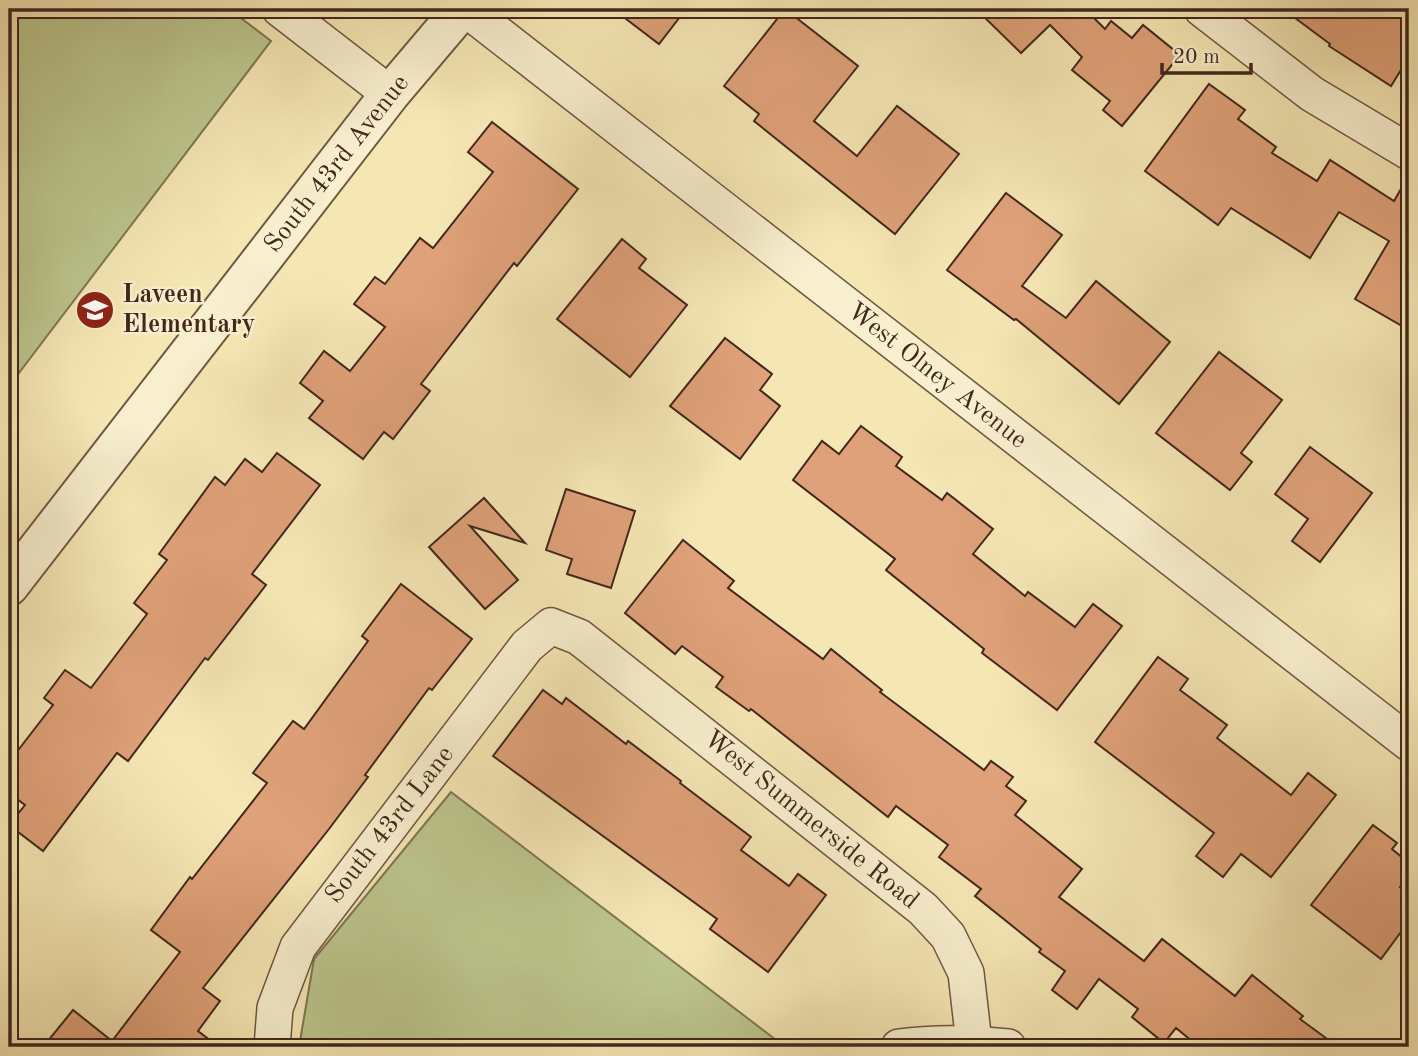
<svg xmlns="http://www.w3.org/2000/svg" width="1418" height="1056" font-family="'Old Standard TT',serif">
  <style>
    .green { fill: #bcc58d; stroke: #7f7654; stroke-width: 2 }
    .building { fill: #dfa179; stroke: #42271c; stroke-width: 2 }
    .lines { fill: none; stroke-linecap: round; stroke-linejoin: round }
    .minor-casing { stroke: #6f5742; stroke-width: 38 }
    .tertiary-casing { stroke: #6f5742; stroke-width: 42 }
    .minor { stroke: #f8efce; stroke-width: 35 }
    .tertiary { stroke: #f8efce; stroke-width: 38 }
    .labels { text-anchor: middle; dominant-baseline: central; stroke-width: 5; stroke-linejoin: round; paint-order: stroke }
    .street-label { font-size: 26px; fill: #42271c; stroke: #f8efce }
    .poi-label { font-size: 26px; font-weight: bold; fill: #42271c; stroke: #f8efce; text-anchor: start }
  </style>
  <rect width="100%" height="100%" fill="#f5e7b4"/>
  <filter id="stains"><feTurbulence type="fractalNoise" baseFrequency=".00286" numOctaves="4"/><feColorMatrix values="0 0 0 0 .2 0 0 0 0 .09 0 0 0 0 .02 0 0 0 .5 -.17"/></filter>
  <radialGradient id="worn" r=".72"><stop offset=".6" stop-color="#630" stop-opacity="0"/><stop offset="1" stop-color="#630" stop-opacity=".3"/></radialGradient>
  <g class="green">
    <path d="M9,9H229L271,41L9,386Z"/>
    <path d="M451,792L784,1046L299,1047L314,959Z"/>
  </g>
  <g class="building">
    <path d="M613,9H686L659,44Z"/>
    <path d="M785,9L858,66L814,121L857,156L897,106L959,154L895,234L754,121L759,114L724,86Z"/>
    <path d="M976,9H1085L1105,29L1111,21L1132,38L1143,25L1180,55L1122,126L1103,110L1110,101L1072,70L1082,57L1050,25L1021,53Z"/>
    <path d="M1283,9H1409V57L1391,86L1329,46L1330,44Z"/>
    <path d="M1209,84L1245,110L1238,119L1276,147L1272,153L1317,181L1330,160L1394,201L1409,175V330L1355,299L1389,241L1339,212L1310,258L1231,208L1218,225L1145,171Z"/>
    <path d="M492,122L578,189L517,266L514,263L421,384L430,391L393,439L384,432L363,459L309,418L323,401L300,383L324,351L350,371L385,327L354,304L375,277L385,284L420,238L433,248L493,172L468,152Z"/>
    <path d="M1006,193L1062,235L1022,286L1066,318L1096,281L1170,342L1119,404L1016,319L1014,320L947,270Z"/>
    <path d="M622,239L646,259L639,268L687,305L630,377L557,319Z"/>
    <path d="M725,338L772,374L760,390L780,406L740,459L670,406Z"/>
    <path d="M1219,352L1282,400L1241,453L1252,462L1230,490L1156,433Z"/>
    <path d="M861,426L902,457L896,466L942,500L947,493L993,529L973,554L1025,596L1028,592L1075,627L1093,604L1122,626L1057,710L982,653L984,649L886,570L895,559L793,480L822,441L839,454Z"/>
    <path d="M1310,447L1372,493L1320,562L1292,541L1308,519L1275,494Z"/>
    <path d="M277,453L320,485L252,574L266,585L208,660L205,658L128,761L117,753L43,851L9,825L25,805L9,793V762L53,705L44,698L65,670L91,688L147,614L134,603L167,560L159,554L215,477L225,485L245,459L262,472Z"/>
    <path d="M566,489L635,511L611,588L567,574L572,559L546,550Z"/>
    <path d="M484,498L525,543L470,526L518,580L485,609L429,547Z"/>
    <path d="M683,540L734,581L728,588L823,659L831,649L882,690L880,692L984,770L991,761L1013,777L1006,786L1026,801L1015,815L1082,869L1059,897L1144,961L1162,939L1235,996L1252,975L1303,1016L1300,1019L1338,1047H1199L1176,1028L1164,1043L1132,1017L1138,1009L1099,979L1077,1009L1052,990L1065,971L1039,952L1041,949L975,896L981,889L939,857L948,845L896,806L888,817L751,709L749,711L716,687L723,677L682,646L675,654L625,613Z"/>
    <path d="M401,584L472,639L432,690L429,688L365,775L368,777L329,829L203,988L220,1001L198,1031L219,1047H43L73,1010L112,1041L180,952L151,930L190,877L192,879L267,783L253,773L293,721L304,729L368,641L362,636Z"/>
    <path d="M1158,657L1188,679L1180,690L1227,725L1217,738L1291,795L1308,773L1336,795L1271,877L1241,854L1223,877L1196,856L1214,833L1095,742Z"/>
    <path d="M543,690L562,704L566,698L626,744L628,741L681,781L680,783L751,837L741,850L789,886L798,874L826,895L768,972L710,929L717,919L493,756Z"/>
    <path d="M1373,825L1397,843L1392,849L1409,863V875L1400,887L1409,894V921L1381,959L1311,905Z"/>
  </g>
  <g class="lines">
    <defs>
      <g id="minor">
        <path d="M280,9L390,94"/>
        <path d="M466,9L1409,743"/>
        <path d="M1202,9L1312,94L1409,152"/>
        <path d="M272,1047L275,1008L298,947L527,646L551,626L579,637L923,909L948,936L966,973L974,1043"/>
        <path d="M899,1047C935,1042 972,1043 1008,1047"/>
      </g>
      <path id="tertiary" d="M9,586L390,94L462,9"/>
    </defs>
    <use href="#minor" class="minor-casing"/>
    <use href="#tertiary" class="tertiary-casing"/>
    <use href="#minor" class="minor"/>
    <use href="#tertiary" class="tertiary"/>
  </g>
  <defs>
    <symbol id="school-disc" viewBox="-11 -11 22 22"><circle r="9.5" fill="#8f2418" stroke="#f8efce"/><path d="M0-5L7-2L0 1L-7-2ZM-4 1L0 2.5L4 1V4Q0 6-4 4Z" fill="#fff"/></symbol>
  </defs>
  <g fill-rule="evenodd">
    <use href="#school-disc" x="73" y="288" width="44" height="44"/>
  </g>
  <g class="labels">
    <g class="street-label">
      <text transform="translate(337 164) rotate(-52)">South 43rd Avenue</text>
      <text transform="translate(937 376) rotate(38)">West Olney Avenue</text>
      <text transform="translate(811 820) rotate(39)">West Summerside Road</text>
      <text transform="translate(390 825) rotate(-52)">South 43rd Lane</text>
    </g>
    <g class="poi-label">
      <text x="122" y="295">Laveen<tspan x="122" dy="30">Elementary</tspan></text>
    </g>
  </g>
  <rect width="1418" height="1056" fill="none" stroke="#f5e7b4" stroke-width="35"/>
  <rect x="10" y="10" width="1397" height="1035" fill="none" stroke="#42271c" stroke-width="3.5"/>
  <rect x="18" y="18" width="1383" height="1021" fill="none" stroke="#42271c" stroke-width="2"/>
  <path d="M1162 63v10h89v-10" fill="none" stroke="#42271c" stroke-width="3.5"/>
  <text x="1173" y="63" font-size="21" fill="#42271c" stroke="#f8efce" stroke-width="5" paint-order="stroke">20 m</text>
  <rect width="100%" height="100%" filter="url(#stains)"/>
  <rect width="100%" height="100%" fill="url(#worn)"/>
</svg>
